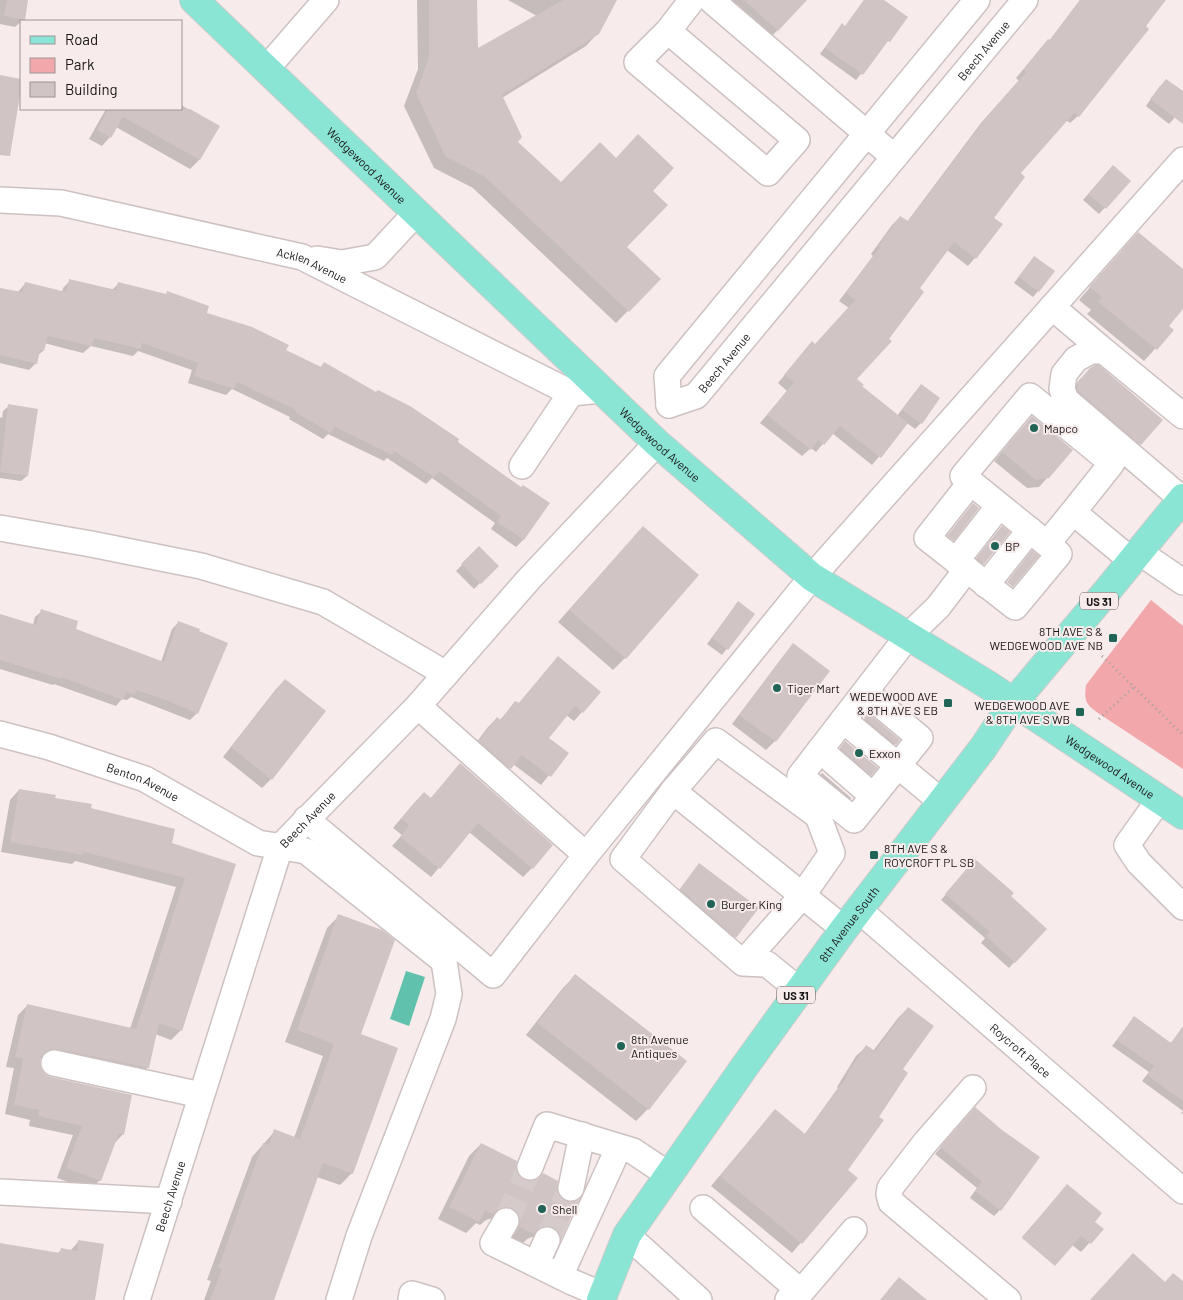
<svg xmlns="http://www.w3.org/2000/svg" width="1183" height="1300" font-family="Barlow,sans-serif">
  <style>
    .green { fill: #f2a8ab }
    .water { fill: #60c1ac }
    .shadow { fill: #0003 }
    .building { fill: #d0c4c4 }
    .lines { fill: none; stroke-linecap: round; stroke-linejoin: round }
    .minor-tunnel { stroke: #d6cbcb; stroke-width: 25; stroke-dasharray: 25 12; stroke-linecap: butt }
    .minor-casing { stroke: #cdc1c1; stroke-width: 28 }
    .major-casing { stroke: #cdcccc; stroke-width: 30 }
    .path { stroke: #a89f9f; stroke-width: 3; stroke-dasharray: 1 4; stroke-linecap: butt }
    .minor { stroke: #fff; stroke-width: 25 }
    .major { stroke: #8ae5d4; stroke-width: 28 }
    .poi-dot { fill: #1f6457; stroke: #f7ebeb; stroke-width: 2 }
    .labels { text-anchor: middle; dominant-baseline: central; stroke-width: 4; stroke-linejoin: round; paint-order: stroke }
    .shield { fill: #f7ebeb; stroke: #5d5757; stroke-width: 1 }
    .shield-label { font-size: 11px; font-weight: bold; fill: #1b1717 }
    .street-label { font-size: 12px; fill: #1b1717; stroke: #f7ebeb }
    .poi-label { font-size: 12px; fill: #1b1717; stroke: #f7ebeb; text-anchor: start }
  </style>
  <rect width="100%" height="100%" fill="#f7ebeb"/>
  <path class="green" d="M1151,600L1183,626V769L1098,713C1085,704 1084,700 1086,685Z"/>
  <path class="water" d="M406,971L425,977L409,1026L390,1019Z"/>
  <g class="shadow">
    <path d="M0,0H27L24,19L15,27L0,24Z"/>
    <path d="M417,0H476V50L537,16L508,0H616L598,33L586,46L502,98L516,142L561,184L651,191L626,247L659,279L616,323L473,188L434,168L404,106L418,69Z"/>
    <path d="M731,0H798L802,4L772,36Z"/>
    <path d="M864,0H882L906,18L856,80L820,54L837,31L842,25L845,27Z"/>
    <path d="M1080,0H1164L1078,116L1070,123L1066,120L1019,174L992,218L975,258L968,266L947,250L855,379L860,387L897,416L915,392L921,423L915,429L907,423L872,465L832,433L816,452L811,448L802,456L760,423L787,391L778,383L805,351L815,345L849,308L839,301L873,256L871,254L892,225L900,217L907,222L981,123L1019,81L1016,78L1041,48L1049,41Z"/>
    <path d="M1160,86L1183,93V108L1169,124L1146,106Z"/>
    <path d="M181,105L218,126L199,160L190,169L116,127L110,137L102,146L89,139L106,109H181Z"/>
    <path d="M1107,173L1129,181L1099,214L1083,200Z"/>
    <path d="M1127,245L1183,271V307L1167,326L1172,330L1144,361L1087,314L1091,310L1079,300Z"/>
    <path d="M1029,263L1038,291L1033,297L1014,283Z"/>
    <path d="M70,281L112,290L119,283L205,313L320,368L324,363L456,442L521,489L548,503L523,540L516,547L491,529L495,523L432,478L426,484L387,458L384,461L328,434L323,439L289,419L290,417L232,389L226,395L188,383L192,370L138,351L133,356L91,346L83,353L44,343L43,351L38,355L36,363L29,370L0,363V289L18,292L25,284L62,293L63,288Z"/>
    <path d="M1081,378L1140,444L1131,453L1069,393Z"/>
    <path d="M9,406L27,476L21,481L0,478V417L2,418L3,411Z"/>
    <path d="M1023,427L1048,477L1039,487L1027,488L994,461Z"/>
    <path d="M643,527L625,658L613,670L558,622Z"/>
    <path d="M999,530L1008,533L981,566L975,561Z"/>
    <path d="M479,548L497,566L474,589L456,571Z"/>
    <path d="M733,609L753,614L722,655L707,644Z"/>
    <path d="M42,611L74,629L161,662L172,629L179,622L197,713L190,720L131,697L127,700L122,699L116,706L54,684L53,685L0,669V615L33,625L35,617Z"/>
    <path d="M793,645L775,741L766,750L732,724L785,654Z"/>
    <path d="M550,667L582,712L574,721L566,715L547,738L567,753L541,785L513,764L501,777L471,750L488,727L497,718L500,720L515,702L518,704Z"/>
    <path d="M285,680L271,779L262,788L223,757L276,689Z"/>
    <path d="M868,715L898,740L892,747L862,722Z"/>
    <path d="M843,745L870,775L868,777L838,751Z"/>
    <path d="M460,765L532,868L523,877L469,832L431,877L392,846L402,835L393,828L415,802L424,793L430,799Z"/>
    <path d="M822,773L851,798L848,801L818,777Z"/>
    <path d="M19,790L89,809L170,844L234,865L181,1030L171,1040L155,1034L148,1067L138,1077L46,1058L39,1059V1068L44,1075L123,1134L114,1144L100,1180L90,1190L57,1178L73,1135L29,1126L30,1120L5,1114L14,1068L6,1067L18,1015L28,1005L130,1029L176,887L75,861L72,864L1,852L10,800Z"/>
    <path d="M699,865L735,937L726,946L672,899Z"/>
    <path d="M970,867L1010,896L1045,929L1009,968L981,943L985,938L941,900Z"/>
    <path d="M339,916L360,1035L352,1173L340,1185L317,1177L272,1300H204L211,1281L207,1280L252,1157L275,1131L294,1138L323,1056L285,1042L327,928Z"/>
    <path d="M575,976L648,1109L636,1121L526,1035L563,988Z"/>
    <path d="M908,1008L901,1069L846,1170L856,1178L792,1253L711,1186L766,1121L804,1135L838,1088L837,1087L856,1056L866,1047L873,1051L898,1018Z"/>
    <path d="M1134,1018L1170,1044L1179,1033L1183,1036V1114L1181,1113L1183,1111L1142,1081L1149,1072L1112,1046Z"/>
    <path d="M970,1115L1000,1210L994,1216L970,1198L977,1188L935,1154Z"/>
    <path d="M481,1144L515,1170L517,1176L524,1181L556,1192L561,1200L568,1203L577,1202L560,1238L549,1249L540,1238L532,1237L527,1239L521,1245L508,1239L501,1220L493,1218L486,1220L480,1225L476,1223L466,1233L438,1219L469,1156Z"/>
    <path d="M1067,1186L1093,1222L1102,1229L1081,1252L1072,1245L1053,1264L1022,1237Z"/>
    <path d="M79,1241L94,1300H0V1245L57,1254L61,1250L70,1251Z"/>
  </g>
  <g class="building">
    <path d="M7,0H28L25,20L4,16Z"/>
    <path d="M429,0H477L478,48L563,0H617L599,34L502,95L522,137L518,142L561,182L600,142L616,158L638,134L674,168L653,191L668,205L627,247L661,279L629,312L485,177L445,156L416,93L429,57Z"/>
    <path d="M744,0H807L778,31Z"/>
    <path d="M864,0H884L908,17L890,42L888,41L863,75L825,48L842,23L845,26Z"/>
    <path d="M1080,0H1166L1146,26L1149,29L1079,117L1074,113L1021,173L1025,177L994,218L1003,224L976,259L954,242L920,288L924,292L889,339L892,341L857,379L864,385L862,386L908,423L881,458L840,426L824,445L818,440L811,450L767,415L794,382L784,375L812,341L815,344L855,300L846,293L880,247L878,246L900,216L908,221L989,114L1026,72L1023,70L1048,39L1050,40Z"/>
    <path d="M0,75L21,79V89L10,156L0,155Z"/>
    <path d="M1166,79L1183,91V124L1150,99Z"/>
    <path d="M108,109H190L220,126L200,160L123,117L111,138L97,130Z"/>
    <path d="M1113,165L1131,181L1106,209L1088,194Z"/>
    <path d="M1138,232L1183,269V309L1169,326L1174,330L1157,350L1098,302L1102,297L1089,287Z"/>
    <path d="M1034,256L1055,271L1039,292L1019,277Z"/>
    <path d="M69,279L116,290L118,282L166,294L167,291L209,306L207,313L252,327L289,345L286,350L321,367L324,362L376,392L378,390L410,406L459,439L458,442L521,487L523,485L550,503L524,540L497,522L501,516L439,471L434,477L394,451L392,455L335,427L331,433L295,412L296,410L237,382L234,389L194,376L198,363L142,343L141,349L94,338L92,346L48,336L44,351L40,350L37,364L0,355V288L22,292L25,282L66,292Z"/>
    <path d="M1095,365H1099L1163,420L1141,445L1078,391L1077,383L1090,368Z"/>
    <path d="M921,384L940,398L922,424L902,410Z"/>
    <path d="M8,404L38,409L28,476L0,472Z"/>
    <path d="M1032,416L1073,450L1049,478L1036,480L1002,452Z"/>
    <path d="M973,503L979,508L954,541L947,536Z"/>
    <path d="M643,526L699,575L626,659L569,610Z"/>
    <path d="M1002,526L1010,532L984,564L976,558Z"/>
    <path d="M479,546L499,566L481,584L461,564Z"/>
    <path d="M1032,550L1039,556L1013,587L1007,582Z"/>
    <path d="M738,601L755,614L728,650L712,638Z"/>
    <path d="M41,609L78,621L76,629L164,662L178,621L200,629L199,631L228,643L198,714L166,700L136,690L135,695L126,692L123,700L61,677V679L0,660V614L36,625Z"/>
    <path d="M793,643L830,671L776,742L739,715Z"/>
    <path d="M558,656L601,692L583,713L575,706L549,738L569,753L551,777L522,755L511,769L479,741L497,717L501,720L515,701L519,703Z"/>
    <path d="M285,679L326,711L272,780L231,747Z"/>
    <path d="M868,713L900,740L896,745L864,718Z"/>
    <path d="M845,741L878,768L871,776L840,748Z"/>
    <path d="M460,763L553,845L533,869L478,823L440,869L400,837L409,825L401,819L424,792L431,798Z"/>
    <path d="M19,789L56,795L55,798L92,804L91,808L175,829L172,843L236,864L182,1031L159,1023L149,1068L57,1049L49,1050L44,1053L40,1059L41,1068L45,1074L51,1077L132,1095L124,1135L119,1133L101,1181L66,1168L82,1126L38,1116L39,1110L14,1105L23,1059L15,1057L27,1004L136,1029L185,878L84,852L83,855L10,842Z"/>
    <path d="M975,859L1014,893L1011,896L1047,929L1015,963L986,936L990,932L945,894Z"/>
    <path d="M699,863L759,908L736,938L680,889Z"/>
    <path d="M338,914L382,930L395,940L361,1034L398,1048L353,1174L323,1163L274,1300H210L222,1269L218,1268L263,1143L269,1145L274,1129L300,1139L334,1044L297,1030Z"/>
    <path d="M575,974L687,1061L649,1110L537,1023Z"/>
    <path d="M908,1007L934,1026L903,1069L908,1073L879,1117L884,1120L848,1170L858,1178L802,1244L720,1176L775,1109L805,1134L847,1077H845L866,1045L875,1051Z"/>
    <path d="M1134,1016L1171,1043L1183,1026V1101L1147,1075L1154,1066L1117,1040Z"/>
    <path d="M975,1107L1002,1130L1040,1157L1001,1211L975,1191L982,1182L940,1147Z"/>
    <path d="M481,1143L517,1161L516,1169L518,1175L524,1180L532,1181L538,1179L543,1173L558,1181L557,1192L562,1199L569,1202H575L579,1199L561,1239L558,1231L553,1227L545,1226L539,1228L534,1234L519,1227L520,1221L519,1214L513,1208L506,1207L499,1208L493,1214L485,1210L479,1222L449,1207Z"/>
    <path d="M1067,1184L1102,1213L1095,1222L1104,1229L1091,1244L1081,1236L1055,1266L1022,1238Z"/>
    <path d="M78,1240L104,1244L95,1300H0V1243L60,1253L61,1248L77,1251Z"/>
    <path d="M1133,1253L1165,1282L1173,1273L1183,1281V1300H1090Z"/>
    <path d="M899,1277L927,1300H880Z"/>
  </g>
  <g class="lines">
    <g class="minor-tunnel">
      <path d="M506,1221L530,1167"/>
      <path d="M547,1240L571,1188"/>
    </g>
    <defs>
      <g id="minor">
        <path d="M711,0L894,157"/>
        <path d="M668,31L797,140L768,173L637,62L668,31L692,0"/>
        <path d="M267,68L326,0"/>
        <path id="s1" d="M0,200L61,203L302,257L571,393L602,390"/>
        <path d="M317,259L342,263L375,257L416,213"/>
        <path d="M1052,307L1104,351"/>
        <path id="s2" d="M669,405L696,396L1025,0"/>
        <path d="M669,405L667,376L977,0"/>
        <path d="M522,466L571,393"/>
        <path d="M971,482L927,538L1015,607L1059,554L1047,544"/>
        <path d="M1182,499L1066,400L1062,389L1064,374L1076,359L1091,351H1104L1183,416"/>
        <path d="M1073,512L1047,544L963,476L1030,396L1112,463L1073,512L1132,561"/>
        <path d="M0,528L91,544L201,566L323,602L446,674"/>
        <path d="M1139,552L1183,582"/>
        <path d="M956,561L999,506"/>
        <path d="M986,585L1030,530"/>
        <path d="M865,692L920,738L854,820L800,776L908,636L938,607L967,569"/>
        <path d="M418,706L586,855"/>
        <path d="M843,720L942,802"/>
        <path id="s3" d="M0,734L49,747L145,779L258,843L306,851L444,961L449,994L443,1019L359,1236L339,1300"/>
        <path d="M820,750L873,796"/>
        <path d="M673,791L844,929"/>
        <path d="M1159,800L1127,845L1139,863L1183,907"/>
        <path d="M306,819L493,975L586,855L812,577L1183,160"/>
        <path id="s4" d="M859,910L1183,1191"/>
        <path d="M743,963L802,896L832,853L818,816L716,741L673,791L623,859L743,963L767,964L799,990"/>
        <path d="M54,1063L201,1095"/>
        <path d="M973,1088L925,1143L890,1188L889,1194L891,1202L1008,1300"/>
        <path d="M530,1167L547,1125L633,1151L669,1175"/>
        <path d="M571,1188L582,1135"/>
        <path d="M0,1192L169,1201"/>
        <path d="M703,1208L801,1292"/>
        <path d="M506,1221L493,1243L572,1282L603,1295"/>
        <path d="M627,1235L699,1300"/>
        <path d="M536,1264L547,1240"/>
        <path d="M560,1276L619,1147"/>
        <path id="s5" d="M137,1300L280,847L418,706L529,579L657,443"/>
        <path d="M411,1300L412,1294L432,1300"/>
        <path d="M788,1300L801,1292L854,1230"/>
      </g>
      <g id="major">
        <path id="s6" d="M194,0L657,443L812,577L988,685L1183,815"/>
        <path id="s7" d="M601,1300L627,1235L745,1066L844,929L983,748L1013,703L1107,591L1183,498"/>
      </g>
    </defs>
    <use href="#minor" class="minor-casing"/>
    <use href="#major" class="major-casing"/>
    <g class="path">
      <path d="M1102,656L1183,735"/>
      <path d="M1099,719L1134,687"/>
    </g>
    <use href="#minor" class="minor"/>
    <use href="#major" class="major"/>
  </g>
  <g class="poi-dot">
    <circle cx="1034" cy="428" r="5"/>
    <circle cx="995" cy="546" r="5"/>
    <rect x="1108" y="633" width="10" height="10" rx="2.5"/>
    <circle cx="777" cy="688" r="5"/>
    <rect x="943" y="698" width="10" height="10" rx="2.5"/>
    <rect x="1075" y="707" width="10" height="10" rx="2.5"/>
    <circle cx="859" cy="753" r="5"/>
    <rect x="869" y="850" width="10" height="10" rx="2.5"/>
    <circle cx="711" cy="904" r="5"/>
    <circle cx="621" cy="1046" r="5"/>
    <circle cx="542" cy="1209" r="5"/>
  </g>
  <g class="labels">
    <g class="shield">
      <rect x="1080" y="592.5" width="38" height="17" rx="4"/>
      <rect x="777" y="986.5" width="38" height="17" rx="4"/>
    </g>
    <g class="shield-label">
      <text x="1099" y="601">US 31</text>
      <text x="796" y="995">US 31</text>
    </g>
    <g class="street-label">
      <text stroke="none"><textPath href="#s2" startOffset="478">Beech Avenue</textPath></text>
      <text stroke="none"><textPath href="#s6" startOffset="239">Wedgewood Avenue</textPath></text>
      <text stroke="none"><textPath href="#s1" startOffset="320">Acklen Avenue</textPath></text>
      <text stroke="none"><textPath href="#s2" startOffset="72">Beech Avenue</textPath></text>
      <text stroke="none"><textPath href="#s6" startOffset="644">Wedgewood Avenue</textPath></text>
      <text stroke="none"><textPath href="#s6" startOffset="1199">Wedgewood Avenue</textPath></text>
      <text stroke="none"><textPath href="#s3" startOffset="151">Benton Avenue</textPath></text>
      <text stroke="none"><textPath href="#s5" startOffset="514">Beech Avenue</textPath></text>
      <text stroke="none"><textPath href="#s7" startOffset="452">8th Avenue South</textPath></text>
      <text stroke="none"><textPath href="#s4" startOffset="214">Roycroft Place</textPath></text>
      <text stroke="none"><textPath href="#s5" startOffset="109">Beech Avenue</textPath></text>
    </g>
    <g class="poi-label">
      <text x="1044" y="428">Mapco</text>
      <text x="1005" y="546">BP</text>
      <text x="1103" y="631" text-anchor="end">8TH AVE S &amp;<tspan x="1103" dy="14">WEDGEWOOD AVE NB</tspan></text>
      <text x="787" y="688">Tiger Mart</text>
      <text x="938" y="696" text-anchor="end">WEDEWOOD AVE<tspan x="938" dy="14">&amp; 8TH AVE S EB</tspan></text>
      <text x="1070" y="705" text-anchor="end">WEDGEWOOD AVE<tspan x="1070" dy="14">&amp; 8TH AVE S WB</tspan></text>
      <text x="869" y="753">Exxon</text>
      <text x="884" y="848">8TH AVE S &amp;<tspan x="884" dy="14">ROYCROFT PL SB</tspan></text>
      <text x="721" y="904">Burger King</text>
      <text x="631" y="1039">8th Avenue<tspan x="631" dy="14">Antiques</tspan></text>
      <text x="552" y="1209">Shell</text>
    </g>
  </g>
  <rect x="20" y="20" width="162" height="90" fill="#f7ebeb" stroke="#9f9696"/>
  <rect x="30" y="36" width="25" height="8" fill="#8ae5d4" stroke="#9f9696"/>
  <text x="65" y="45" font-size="15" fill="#1b1717">Road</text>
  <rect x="30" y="58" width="25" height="15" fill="#f2a8ab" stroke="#9f9696"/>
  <text x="65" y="70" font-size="15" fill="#1b1717">Park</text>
  <rect x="30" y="82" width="25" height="15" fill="#d0c4c4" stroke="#9f9696"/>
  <text x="65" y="95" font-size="15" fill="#1b1717">Building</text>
</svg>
